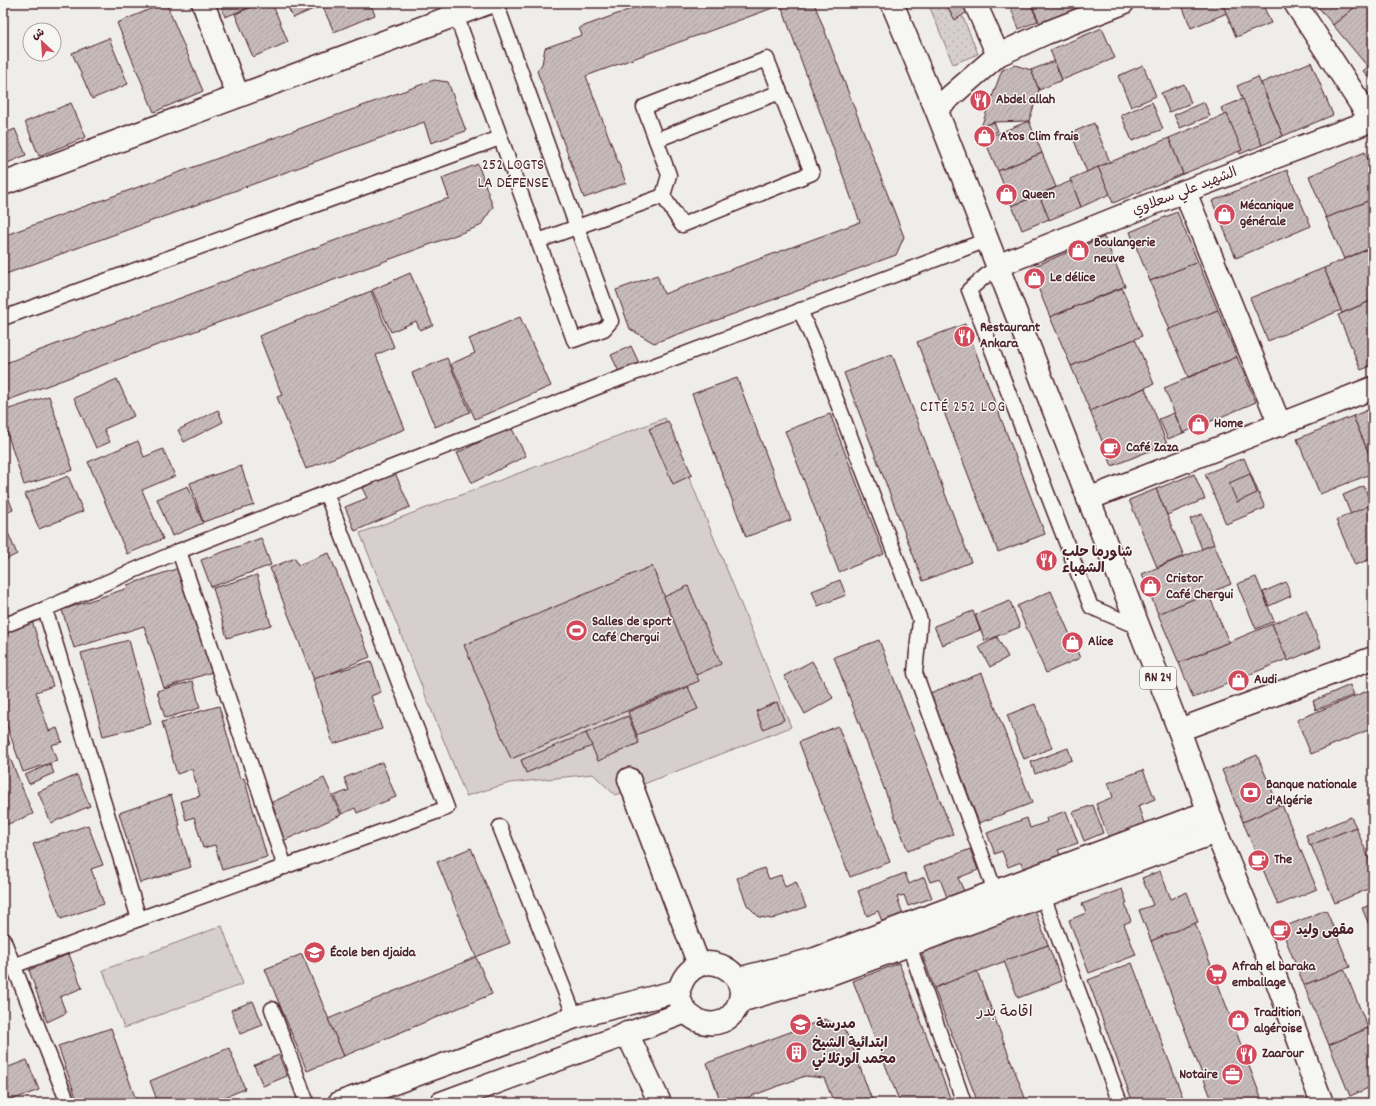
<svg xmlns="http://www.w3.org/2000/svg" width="1376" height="1106" font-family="Dekko,'Playpen Sans Arabic',sans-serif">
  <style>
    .grass { fill: url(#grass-dots); stroke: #90777c }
    .garden { fill: #d7cfce; stroke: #90777c }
    .building { fill: url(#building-hatch); stroke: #4a1f2b }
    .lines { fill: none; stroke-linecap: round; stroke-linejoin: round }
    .service-casing { stroke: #4a1f2b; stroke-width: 17 }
    .minor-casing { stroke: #4a1f2b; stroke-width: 25 }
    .secondary-casing { stroke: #4a1f2b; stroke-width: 25 }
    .primary-casing { stroke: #4a1f2b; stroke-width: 25 }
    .service { stroke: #f6f6f2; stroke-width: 14 }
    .minor { stroke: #f6f6f2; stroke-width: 22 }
    .secondary { stroke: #f6f6f2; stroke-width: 22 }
    .primary { stroke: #f6f6f2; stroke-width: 22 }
    .labels { text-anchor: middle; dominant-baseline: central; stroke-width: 3; stroke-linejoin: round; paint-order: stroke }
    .shield { fill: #f6f6f2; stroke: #7e6067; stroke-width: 1 }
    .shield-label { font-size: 13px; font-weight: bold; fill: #4a1f2b }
    .poi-label { font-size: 14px; font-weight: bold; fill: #4a1f2b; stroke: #f6f6f2; text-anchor: start }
    .street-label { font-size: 14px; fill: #4a1f2b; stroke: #f6f6f2 }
    .neighbourhood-label { font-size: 15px; letter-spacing: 1px; fill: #4a1f2b; stroke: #f6f6f2 }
    .quarter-label { font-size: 16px; fill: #4a1f2b; stroke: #f6f6f2 }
  </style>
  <defs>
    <pattern id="grass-dots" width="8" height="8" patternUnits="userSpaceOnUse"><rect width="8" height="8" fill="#d7cfce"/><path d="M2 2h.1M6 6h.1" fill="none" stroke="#bab1b1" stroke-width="1.8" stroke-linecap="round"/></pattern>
    <pattern id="building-hatch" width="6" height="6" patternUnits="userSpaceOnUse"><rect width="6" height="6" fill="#c6babb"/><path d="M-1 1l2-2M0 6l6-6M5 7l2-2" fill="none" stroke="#ac9fa1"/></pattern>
  </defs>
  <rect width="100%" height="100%" fill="#efedea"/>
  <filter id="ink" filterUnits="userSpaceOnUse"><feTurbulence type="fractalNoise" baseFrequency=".025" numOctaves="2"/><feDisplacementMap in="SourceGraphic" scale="8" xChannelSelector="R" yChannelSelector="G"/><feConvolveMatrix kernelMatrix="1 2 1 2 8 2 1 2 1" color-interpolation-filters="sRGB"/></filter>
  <g filter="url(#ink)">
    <path class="grass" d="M928,3H957L978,54L953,64Z"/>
    <g class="garden">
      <path d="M665,418L791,727L615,795L593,774L510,783L466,796L360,533Z"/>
      <path d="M222,926L243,984L124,1028L103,970Z"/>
    </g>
    <g class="building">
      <path d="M165,3H166L203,91L154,112L117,23Z"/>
      <path d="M220,3H260L225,17Z"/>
      <path d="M261,3H272L288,42L253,57L235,14Z"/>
      <path d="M286,3H316L318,7L293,18Z"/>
      <path d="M321,3H370L375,15L334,32Z"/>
      <path d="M647,3H814L904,237L896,255L654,343L630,329L616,290L657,275L664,294L860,222L781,5L586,76L626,183L584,198L537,71L542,64L545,48L582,35L579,28Z"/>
      <path d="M949,3H970L973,8L955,20L946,5Z"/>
      <path d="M1009,3H1030L1038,21L1019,29Z"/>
      <path d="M1031,3H1091L1040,24Z"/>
      <path d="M1181,3H1222L1227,13L1191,28Z"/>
      <path d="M1222,3H1262L1271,23L1236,37Z"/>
      <path d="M1315,3H1360L1333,25Z"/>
      <path d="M1360,3H1373V63L1368,67L1333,25Z"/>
      <path d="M1102,28L1115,58L1062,80L1050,50Z"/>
      <path d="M109,38L128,84L92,99L72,53Z"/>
      <path d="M1054,61L1062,80L1039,90L1031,70Z"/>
      <path d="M1311,62L1333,115L1283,136L1261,83Z"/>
      <path d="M1373,62V82L1363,71Z"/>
      <path d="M1015,65L1031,70L1039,90L1029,121L994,122L981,127L1002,70Z"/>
      <path d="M1143,65L1156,96L1131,107L1118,76Z"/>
      <path d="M1258,77L1283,136L1262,145L1237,86Z"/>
      <path d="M434,80L448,82L466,131L431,143L424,122L3,275V236Z"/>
      <path d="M1184,84L1191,103L1169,112L1161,93Z"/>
      <path d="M1243,99L1262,145L1240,154L1221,108Z"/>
      <path d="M1152,102L1163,129L1132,141L1121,115Z"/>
      <path d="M1204,102L1210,116L1180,128L1174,115Z"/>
      <path d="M71,103L86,137L39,156L25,122Z"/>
      <path d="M1227,114L1242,150L1183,174L1169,138Z"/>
      <path d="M1029,121L1042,153L998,171L984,139Z"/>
      <path d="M994,122L998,131L985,137L981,127Z"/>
      <path d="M1094,123L1110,162L1087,172L1071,133Z"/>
      <path d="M15,129L26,155L3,165V134Z"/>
      <path d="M1169,138L1183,174L1113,203L1098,167Z"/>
      <path d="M1365,152L1373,172V199L1326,218L1309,176Z"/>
      <path d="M1042,153L1056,187L1012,206L998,171Z"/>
      <path d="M478,164L493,207L480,226L3,402V364L449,198L442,178Z"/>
      <path d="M1098,167L1110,194L1081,207L1070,179Z"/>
      <path d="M1287,170L1311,226L1236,258L1212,201Z"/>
      <path d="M1071,181L1081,207L1049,220L1039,195Z"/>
      <path d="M1039,195L1049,219L1022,230L1012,206Z"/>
      <path d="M1373,199V247L1344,259L1326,218Z"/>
      <path d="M1177,212L1198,262L1150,281L1130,232Z"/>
      <path d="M1104,237L1125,286L1050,317L1030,268Z"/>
      <path d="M1373,247V300L1342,313L1324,268Z"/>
      <path d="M1198,262L1218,310L1170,330L1150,281Z"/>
      <path d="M1324,268L1341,310L1268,341L1250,298Z"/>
      <path d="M410,273L433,325L420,330L416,321L391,332L372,290Z"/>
      <path d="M1122,288L1142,336L1071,366L1050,317Z"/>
      <path d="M371,291L394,347L376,355L405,429L306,469L277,397L282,395L259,336Z"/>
      <path d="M1373,300V365L1361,370L1338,315Z"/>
      <path d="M1218,310L1237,357L1188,377L1168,330Z"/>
      <path d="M520,317L551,386L475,419L451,364L475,353L469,339Z"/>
      <path d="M965,324L1045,534L998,552L917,342Z"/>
      <path d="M1135,339L1154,384L1090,411L1071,366Z"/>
      <path d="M631,346L640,365L620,374L611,355Z"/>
      <path d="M892,354L971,562L923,581L844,373Z"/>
      <path d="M1237,357L1256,402L1183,433L1164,388Z"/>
      <path d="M447,358L470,412L435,427L412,373Z"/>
      <path d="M737,378L791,520L746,537L692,394Z"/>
      <path d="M117,379L134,416L104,429L110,442L96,448L74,398Z"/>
      <path d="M1145,388L1167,444L1112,466L1090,411Z"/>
      <path d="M49,396L73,470L24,485L3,420V411Z"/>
      <path d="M1373,408V464L1353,416Z"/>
      <path d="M218,410L223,422L184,442L178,430Z"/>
      <path d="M1174,413L1183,433L1168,439L1159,419Z"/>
      <path d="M830,414L884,554L839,572L785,431Z"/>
      <path d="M1353,416L1373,464V473L1320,494L1297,439Z"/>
      <path d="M668,421L692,475L673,484L649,429Z"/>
      <path d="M511,427L526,456L472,483L457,453Z"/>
      <path d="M138,441L144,457L163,449L175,476L142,490L163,539L127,554L88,462Z"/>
      <path d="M1244,458L1265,508L1226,524L1205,474Z"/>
      <path d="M241,466L254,505L203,522L190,483Z"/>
      <path d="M395,473L410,507L355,531L345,507L367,498L362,488Z"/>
      <path d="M1194,474L1205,499L1167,515L1156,489Z"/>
      <path d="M1250,474L1257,493L1237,502L1229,483Z"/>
      <path d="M68,476L83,511L39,529L25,494Z"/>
      <path d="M3,483L13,510L3,514Z"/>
      <path d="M188,486L203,523L172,536L157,499Z"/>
      <path d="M1364,486L1372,506L1351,515L1343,495Z"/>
      <path d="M1156,489L1184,556L1157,567L1129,500Z"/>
      <path d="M1373,504V558L1355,565L1336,520Z"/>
      <path d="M1202,514L1214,544L1202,549L1190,519Z"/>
      <path d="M5,526L17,554L3,561V527Z"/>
      <path d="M261,538L271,565L211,587L201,560Z"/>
      <path d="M1214,544L1231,584L1158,614L1142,574Z"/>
      <path d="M329,553L370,657L314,680L270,568L295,558L298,565Z"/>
      <path d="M652,566L699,681L511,759L464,645Z"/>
      <path d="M179,568L212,672L164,688L144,626L74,648L62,610L128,588L127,585Z"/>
      <path d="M257,575L271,625L227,638L213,588Z"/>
      <path d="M1256,577L1274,621L1256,629L1237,584Z"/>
      <path d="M840,580L846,595L818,606L812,591Z"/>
      <path d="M1286,582L1291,596L1269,606L1263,592Z"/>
      <path d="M688,586L721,664L696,675L664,597Z"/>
      <path d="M1051,591L1080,658L1046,673L1017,606Z"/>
      <path d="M1208,593L1229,642L1179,663L1158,614Z"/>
      <path d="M1010,601L1020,627L985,641L975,615Z"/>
      <path d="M1306,610L1321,647L1288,661L1272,624Z"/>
      <path d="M973,611L980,630L942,645L934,626Z"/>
      <path d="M32,621L53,686L36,692L49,731L57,728L62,742L51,745L57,761L23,772L3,714V631Z"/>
      <path d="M1272,624L1287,659L1193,698L1179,663Z"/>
      <path d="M997,637L1008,657L990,667L979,647Z"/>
      <path d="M129,640L151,724L103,736L81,653Z"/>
      <path d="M879,640L953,834L908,851L834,657Z"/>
      <path d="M371,661L381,692L371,696L382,729L333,744L313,679Z"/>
      <path d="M812,661L833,698L805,714L784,676Z"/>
      <path d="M982,673L1032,803L979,823L930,693Z"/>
      <path d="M193,681L200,708L165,718L157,691Z"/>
      <path d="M1350,685L1354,695L1316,710L1313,701Z"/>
      <path d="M688,687L698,709L637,735L628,712Z"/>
      <path d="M1372,689L1373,692V728L1311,754L1297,720Z"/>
      <path d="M777,702L784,720L763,729L756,711Z"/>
      <path d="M1035,704L1052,748L1024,759L1007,715Z"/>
      <path d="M219,706L240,779L244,778L267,857L222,870L215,845L203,848L194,817L186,820L181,801L200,796L192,769L177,774L162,722Z"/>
      <path d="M628,716L639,743L598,761L586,733Z"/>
      <path d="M838,726L890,862L850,877L799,742Z"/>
      <path d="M3,727L10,744L5,746L33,814L3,826Z"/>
      <path d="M586,733L592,746L526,773L521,760Z"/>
      <path d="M1068,748L1072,760L1035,774L1031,762Z"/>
      <path d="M1257,755L1279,807L1243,822L1222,770Z"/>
      <path d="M382,762L396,797L357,813L355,808L342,814L334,796L349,790L344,778Z"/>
      <path d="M50,764L54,773L29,784L25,775Z"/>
      <path d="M1143,770L1155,799L1138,806L1146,828L1110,841L1096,804L1113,797L1108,783Z"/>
      <path d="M77,775L90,806L51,823L38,792Z"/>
      <path d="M324,778L341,815L283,841L266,805Z"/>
      <path d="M171,795L180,825L178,826L191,867L140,883L119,813Z"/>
      <path d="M1093,805L1103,833L1084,841L1073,812Z"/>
      <path d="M1282,805L1317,889L1278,905L1243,822Z"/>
      <path d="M1066,811L1078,843L1058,850L1061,856L1024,870L1021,862L1008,867L1002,851L995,854L987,833L1027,818L1030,828L1047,822L1046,818Z"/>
      <path d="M1351,817L1356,827L1310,846L1306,835Z"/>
      <path d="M88,825L103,865L91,869L104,904L61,919L33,844Z"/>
      <path d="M1356,827L1373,869V887L1335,903L1311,845Z"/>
      <path d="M471,848L510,943L476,957L437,862Z"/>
      <path d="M970,849L978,870L958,878L965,893L948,900L940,879L930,882L924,867Z"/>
      <path d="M764,868L769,879L781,875L785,887L796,882L806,907L772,919L759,917L747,905L737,878Z"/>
      <path d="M1160,871L1171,899L1187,892L1198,922L1151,941L1139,910L1153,905L1142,878Z"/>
      <path d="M905,873L909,884L924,877L932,898L908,906L904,895L897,897L904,917L883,924L878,911L867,916L858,891Z"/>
      <path d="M1122,889L1127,903L1125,904L1131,921L1124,924L1136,955L1089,973L1069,920L1086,913L1082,904Z"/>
      <path d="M1373,904V935L1362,908Z"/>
      <path d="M1034,908L1048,945L934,988L921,951Z"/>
      <path d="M1326,910L1350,967L1304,985L1281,928Z"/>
      <path d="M1195,923L1263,1103H1213L1151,941Z"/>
      <path d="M1048,945L1062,981L1018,998L1004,961Z"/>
      <path d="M69,954L82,988L60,997L66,1013L47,1022L29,970Z"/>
      <path d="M302,954L344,1056L307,1071L265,969Z"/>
      <path d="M476,957L492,994L344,1056L328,1019Z"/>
      <path d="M899,963L952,1103H900L853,981Z"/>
      <path d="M1132,963L1185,1103H1133L1088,980Z"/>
      <path d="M1344,969L1368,1028L1329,1045L1304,985Z"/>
      <path d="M977,971L1027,1103H978L934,988Z"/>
      <path d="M253,1001L263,1025L240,1034L231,1010Z"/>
      <path d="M825,1019L844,1029L850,1040L873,1103H834L824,1078L805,1076L733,1103H721L707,1063Z"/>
      <path d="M1373,1026V1086L1350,1096L1329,1045Z"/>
      <path d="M111,1028L137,1103H78L58,1046Z"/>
      <path d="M229,1048L245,1089L210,1103H158L150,1081Z"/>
      <path d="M279,1055L287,1076L263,1086L254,1065Z"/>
      <path d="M27,1060L39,1090L3,1103V1069Z"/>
    </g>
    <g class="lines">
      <defs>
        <g id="service">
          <path d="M456,15L574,340L604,329L611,321L496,3"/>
          <path d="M656,140L780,92"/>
          <path d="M538,241L663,196L682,225L812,173L767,59L644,107L669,175L663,196"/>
          <path d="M997,266L969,290L1091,607L1138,627"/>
          <path d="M800,310L817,349L920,620L915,673L995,891"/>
          <path d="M3,318L500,138"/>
          <path d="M179,551L285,867"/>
          <path d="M45,609L139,919L447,808L326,493"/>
          <path d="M3,626L45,609L179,551L326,493L600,386L987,240"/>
          <path d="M500,827L575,1017"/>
          <path d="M1043,896L1120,1103"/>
          <path d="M3,939L68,1103"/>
          <path d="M909,945L964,1103"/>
          <path d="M13,966L139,919"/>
          <path d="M272,1009L307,1103"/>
        </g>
        <g id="minor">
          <path d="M203,3L238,96"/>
          <path d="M975,3L998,55"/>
          <path d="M1295,3L1373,123"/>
          <path d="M936,109L998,55L1046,33L1123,3"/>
          <path d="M1185,192L1280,425"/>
          <path d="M1088,499L1373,388"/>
          <path d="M629,779L699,965"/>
          <path d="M627,1033L660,1103"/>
        </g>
        <g id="secondary">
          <path d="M3,184L488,3"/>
          <path d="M997,266L1159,201L1373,120"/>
          <path d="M1179,730L1373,658"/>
          <path d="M708,963C732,964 750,986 736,1009C722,1033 686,1025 680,999C680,997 678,993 679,990C679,988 681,985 682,982C687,971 696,965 708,963Z"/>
          <path d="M737,979L815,959L1208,812"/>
          <path d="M740,1001L822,977L1216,832"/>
          <path d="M339,1103L575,1017L678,991"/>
          <path d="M441,1103L686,1012"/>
        </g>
        <path id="primary" d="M892,3L936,109L1179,730L1216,832L1271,965L1322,1103"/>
      </defs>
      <use href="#service" class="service-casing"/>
      <use href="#minor" class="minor-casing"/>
      <use href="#secondary" class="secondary-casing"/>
      <use href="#primary" class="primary-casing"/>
      <use href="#service" class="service"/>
      <use href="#minor" class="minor"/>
      <use href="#secondary" class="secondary"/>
      <use href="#primary" class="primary"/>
    </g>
  </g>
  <defs>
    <symbol id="restaurant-disc" viewBox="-11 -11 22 22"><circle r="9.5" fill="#d1495b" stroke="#f6f6f2"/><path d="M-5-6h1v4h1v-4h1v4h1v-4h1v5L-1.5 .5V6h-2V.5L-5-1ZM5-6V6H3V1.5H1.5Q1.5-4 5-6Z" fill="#fff"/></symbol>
    <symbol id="shop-disc" viewBox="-11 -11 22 22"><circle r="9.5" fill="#d1495b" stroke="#f6f6f2"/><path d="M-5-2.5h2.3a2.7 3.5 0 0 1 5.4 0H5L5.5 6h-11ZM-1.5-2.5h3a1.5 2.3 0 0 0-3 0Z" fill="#fff"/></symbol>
    <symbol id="cafe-disc" viewBox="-11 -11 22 22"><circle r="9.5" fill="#d1495b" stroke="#f6f6f2"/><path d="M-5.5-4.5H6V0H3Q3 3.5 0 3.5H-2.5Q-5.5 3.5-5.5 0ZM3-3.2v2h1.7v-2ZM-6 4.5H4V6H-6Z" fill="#fff"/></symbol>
    <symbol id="stadium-disc" viewBox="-11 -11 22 22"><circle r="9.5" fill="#d1495b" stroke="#f6f6f2"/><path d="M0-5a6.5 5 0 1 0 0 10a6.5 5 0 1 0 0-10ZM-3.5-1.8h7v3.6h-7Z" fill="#fff"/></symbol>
    <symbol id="bank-disc" viewBox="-11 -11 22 22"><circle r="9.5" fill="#d1495b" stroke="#f6f6f2"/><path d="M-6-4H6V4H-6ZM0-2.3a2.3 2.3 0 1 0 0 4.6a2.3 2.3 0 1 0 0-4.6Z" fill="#fff"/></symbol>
    <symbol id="school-disc" viewBox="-11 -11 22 22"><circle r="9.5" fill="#d1495b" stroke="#f6f6f2"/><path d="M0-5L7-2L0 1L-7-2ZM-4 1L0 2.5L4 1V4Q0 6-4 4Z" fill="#fff"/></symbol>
    <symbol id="supermarket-disc" viewBox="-11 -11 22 22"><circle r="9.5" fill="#d1495b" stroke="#f6f6f2"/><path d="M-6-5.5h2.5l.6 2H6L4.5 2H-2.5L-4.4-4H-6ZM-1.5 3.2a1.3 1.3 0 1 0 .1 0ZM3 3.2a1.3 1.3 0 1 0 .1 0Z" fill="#fff"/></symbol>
    <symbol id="building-disc" viewBox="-11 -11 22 22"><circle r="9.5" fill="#d1495b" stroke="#f6f6f2"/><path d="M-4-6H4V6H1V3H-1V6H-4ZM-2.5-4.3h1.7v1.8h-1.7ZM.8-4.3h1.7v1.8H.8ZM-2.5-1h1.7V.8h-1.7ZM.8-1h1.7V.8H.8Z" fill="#fff"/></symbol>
    <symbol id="office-disc" viewBox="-11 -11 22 22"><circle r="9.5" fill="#d1495b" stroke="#f6f6f2"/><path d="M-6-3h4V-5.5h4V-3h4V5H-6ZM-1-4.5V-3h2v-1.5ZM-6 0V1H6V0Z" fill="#fff"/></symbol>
  </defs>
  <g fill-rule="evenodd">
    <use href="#restaurant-disc" x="968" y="88" width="25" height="25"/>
    <use href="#shop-disc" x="972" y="124" width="25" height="25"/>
    <use href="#shop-disc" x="994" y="182" width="25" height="25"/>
    <use href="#shop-disc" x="1212" y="202" width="25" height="25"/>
    <use href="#shop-disc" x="1066" y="238" width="25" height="25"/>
    <use href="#shop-disc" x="1022" y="266" width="25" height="25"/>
    <use href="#restaurant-disc" x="952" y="324" width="25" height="25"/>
    <use href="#shop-disc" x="1186" y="412" width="25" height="25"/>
    <use href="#cafe-disc" x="1098" y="436" width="25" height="25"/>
    <use href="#restaurant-disc" x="1034" y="548" width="25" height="25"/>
    <use href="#shop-disc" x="1138" y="574" width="25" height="25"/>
    <use href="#stadium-disc" x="564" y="618" width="25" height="25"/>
    <use href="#shop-disc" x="1060" y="630" width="25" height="25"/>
    <use href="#shop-disc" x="1226" y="668" width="25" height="25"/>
    <use href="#bank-disc" x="1238" y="780" width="25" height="25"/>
    <use href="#cafe-disc" x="1246" y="848" width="25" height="25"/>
    <use href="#cafe-disc" x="1268" y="918" width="25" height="25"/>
    <use href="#school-disc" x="302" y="940" width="25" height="25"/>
    <use href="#supermarket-disc" x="1204" y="962" width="25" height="25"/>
    <use href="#shop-disc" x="1226" y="1008" width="25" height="25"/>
    <use href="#school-disc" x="788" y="1012" width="25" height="25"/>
    <use href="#building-disc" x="784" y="1040" width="25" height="25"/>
    <use href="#restaurant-disc" x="1234" y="1042" width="25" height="25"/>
    <use href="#office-disc" x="1220" y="1062" width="25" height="25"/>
  </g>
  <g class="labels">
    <rect class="shield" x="1140" y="667" width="36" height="22" rx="3"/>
    <g class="shield-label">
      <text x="1158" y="678">RN 24</text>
    </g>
    <g class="poi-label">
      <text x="996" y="100">Abdel allah</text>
      <text x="1000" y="137">Atos Clim frais</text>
      <text x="1022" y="195">Queen</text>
      <text x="1240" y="206">Mécanique<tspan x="1240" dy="16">générale</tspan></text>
      <text x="1094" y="243">Boulangerie<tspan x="1094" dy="16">neuve</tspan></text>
      <text x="1050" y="278">Le délice</text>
      <text x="980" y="328">Restaurant<tspan x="980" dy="16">Ankara</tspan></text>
      <text x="1214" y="424">Home</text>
      <text x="1126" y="448">Café Zaza</text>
      <text x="1062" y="553">شاورما حلب<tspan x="1062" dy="16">الشهباء</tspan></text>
      <text x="1166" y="579">Cristor<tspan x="1166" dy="16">Café Chergui</tspan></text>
      <text x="592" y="622">Salles de sport<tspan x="592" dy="16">Café Chergui</tspan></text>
      <text x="1088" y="642">Alice</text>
      <text x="1254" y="680">Audi</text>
      <text x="1266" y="785">Banque nationale<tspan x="1266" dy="16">d'Algérie</tspan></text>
      <text x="1274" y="860">The</text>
      <text x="1296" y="931">مقهى وليد</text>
      <text x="330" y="953">École ben djaida</text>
      <text x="1232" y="967">Afrah el baraka<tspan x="1232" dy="16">emballage</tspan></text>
      <text x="1254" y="1013">Tradition<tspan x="1254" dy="16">algéroise</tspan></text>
      <text x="816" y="1025">مدرسة</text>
      <text x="812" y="1044">ابتدائية الشيخ<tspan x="812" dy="16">محمد الورثلاني</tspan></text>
      <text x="1262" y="1054">Zaarour</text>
      <text x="1218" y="1075" text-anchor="end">Notaire</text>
    </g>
    <g class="street-label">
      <text transform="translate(1185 192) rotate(-21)">الشهيد علي سعلاوي</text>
    </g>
    <g class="neighbourhood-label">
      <text x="963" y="408">CITÉ 252 LOG</text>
    </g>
    <g class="quarter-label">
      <text x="513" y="165">252 LOGTS<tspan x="513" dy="18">LA DÉFENSE</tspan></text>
      <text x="1005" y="1012">اقامة بدر</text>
    </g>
  </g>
  <rect width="1376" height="1106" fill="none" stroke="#f6f6f2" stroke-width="16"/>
  <rect x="8" y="8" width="1360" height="1090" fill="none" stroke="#4a1f2b" stroke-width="1.5" filter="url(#ink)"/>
  <g transform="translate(42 42) rotate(334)"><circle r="19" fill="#f6f6f2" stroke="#b1a0a2"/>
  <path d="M0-3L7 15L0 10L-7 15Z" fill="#d1495b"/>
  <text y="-6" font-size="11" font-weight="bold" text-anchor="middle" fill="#4a1f2b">ش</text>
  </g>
</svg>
